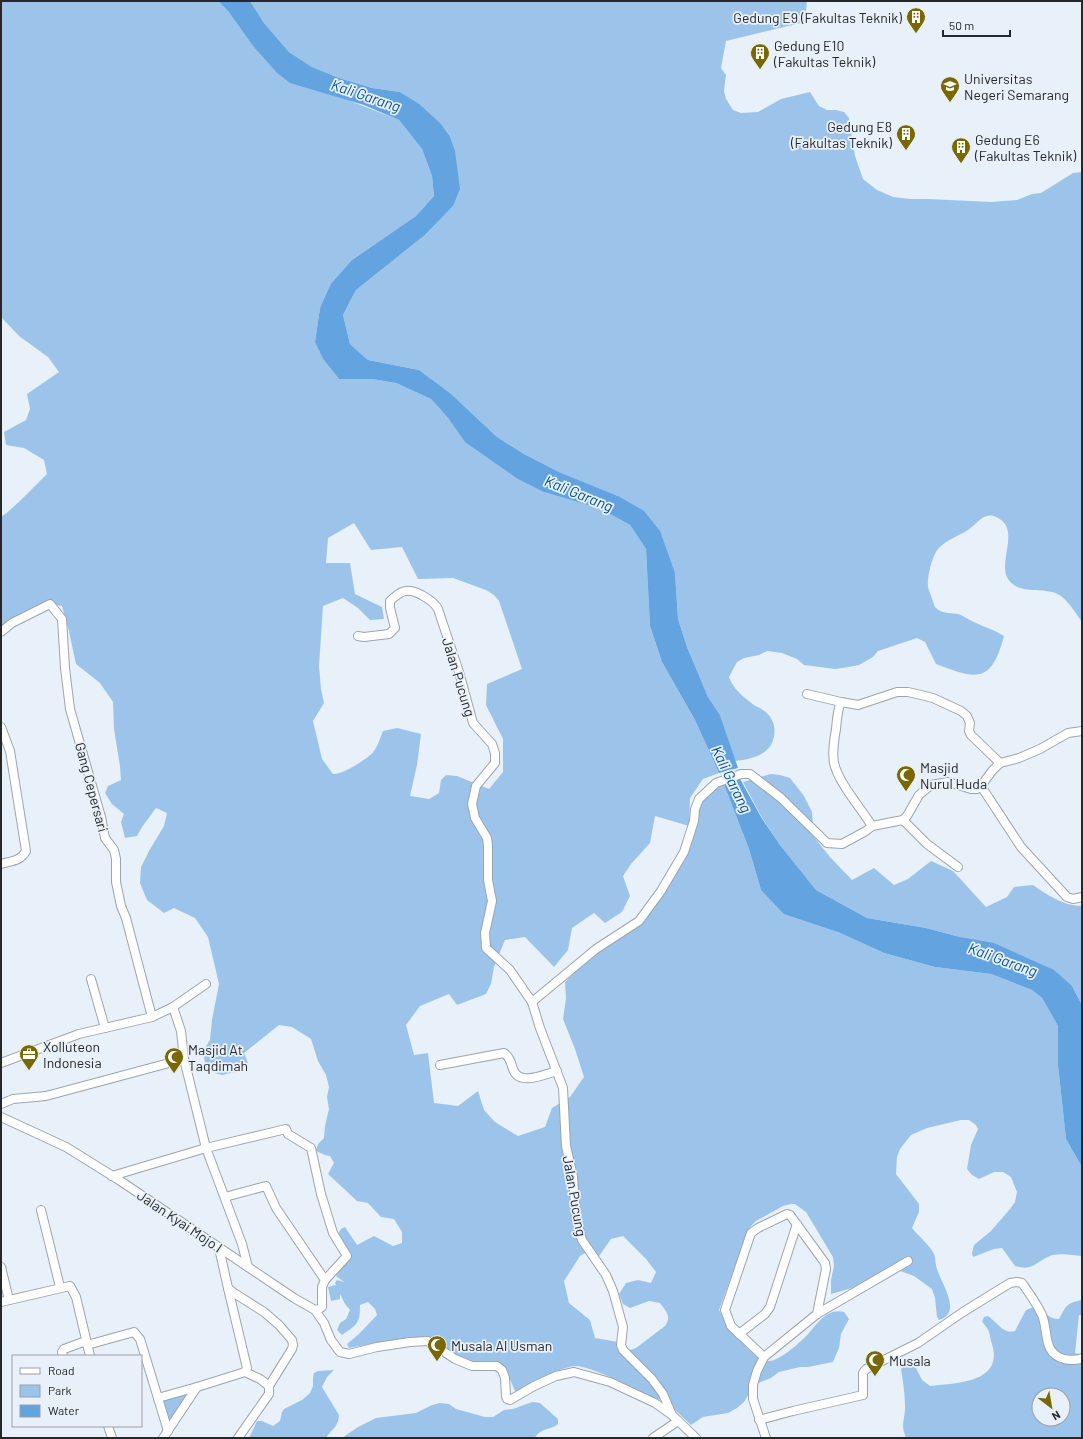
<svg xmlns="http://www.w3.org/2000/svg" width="1083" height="1439" font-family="Barlow,sans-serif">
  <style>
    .green { fill: #9cc4eb; fill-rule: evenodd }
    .water { fill: #62a3e0 }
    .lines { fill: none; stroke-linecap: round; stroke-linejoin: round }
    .street-casing { stroke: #9ca4ac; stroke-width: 10 }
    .street { stroke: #fff; stroke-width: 8 }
    .labels { text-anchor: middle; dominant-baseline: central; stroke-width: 3.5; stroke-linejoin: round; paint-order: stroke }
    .poi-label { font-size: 14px; fill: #25282b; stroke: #e8f0f9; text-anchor: start }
    .street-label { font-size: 14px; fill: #25282b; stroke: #e8f0f9 }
    .water-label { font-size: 15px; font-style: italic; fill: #05528a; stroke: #e8f0f9 }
  </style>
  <rect width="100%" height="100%" fill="#e8f0f9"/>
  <g class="green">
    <path d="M1,1H218L228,11L253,46L276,72L399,120L422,149L432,176L434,196L416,216L352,260L320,308L315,342L323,359L339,379H372L396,383L431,399L449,419L544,492L601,509L630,525L646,549L650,626L662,662L695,720L719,773L703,779L690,798L689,826L655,816L650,843L631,864L623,876L630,896L622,912L605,923L594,913L572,928L568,950L554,967L525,937L505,940L494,967L491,984L486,994L457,1005L449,994L420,1006L406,1025L414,1055L428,1053L434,1103L458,1106L478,1091L484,1110L495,1122L518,1136L545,1127L552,1108L570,1097L584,1077L575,1049L563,1019L566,998L565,982L596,952L640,925L685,857L697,799L703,789L723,782L749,849L761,890L838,932L884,953L935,967L991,974L1032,990L1042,998L1058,1026V1065L1066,1139L1082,1167V1256C1073,1255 1062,1253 1053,1255C1036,1260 1035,1272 1015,1266L1002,1248L994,1249L973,1257L972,1253L974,1245L991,1231L1010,1209L1015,1202L1017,1192L1011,1177L1003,1172H994L979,1179L972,1175L967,1169L971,1145L978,1129L976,1125L969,1120H961L927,1128L911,1135L900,1149L897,1157L896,1174L919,1204V1212L912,1228C918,1236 929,1244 934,1254C936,1258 935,1264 937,1269C941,1283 963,1313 939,1320L937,1317L935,1298L932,1289L914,1276L892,1268L884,1271L852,1288L831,1294V1280L834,1266L833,1257L806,1212L795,1204H791L783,1206L756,1221L750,1227L748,1231L719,1310C726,1323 734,1334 744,1345C751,1352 759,1361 769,1361C780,1361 802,1341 809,1333C818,1323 827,1308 844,1312L849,1319L841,1334L839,1348L833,1362L808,1367H800L779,1372L771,1378L758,1383L749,1394L744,1402L737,1408L728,1413L703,1417L691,1425L676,1411L669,1400C654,1401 645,1394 632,1387C620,1381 589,1367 577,1366C560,1366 534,1383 521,1392L515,1391L509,1377L493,1368L479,1367L428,1338L398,1339L349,1348L347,1344L359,1334L377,1315L375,1309L368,1302L360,1305C360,1323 358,1324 342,1335L337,1330L340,1323L346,1319L350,1310L345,1304L340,1294V1299L331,1301L328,1287L336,1285L335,1283L337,1280L344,1282L336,1276L350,1255L337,1235L341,1229L345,1227L357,1245L374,1236L393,1246L402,1243V1232L394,1219L381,1217L368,1203L357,1201L328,1174L334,1163L330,1156L325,1155L316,1151L318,1144L324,1138L325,1126L329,1109L327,1097L329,1087L326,1075L318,1061L311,1039L292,1027L279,1025L244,1053L248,1063L235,1072L222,1075L215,1073L205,1063L203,1051L210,1040L212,1020L219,984L208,937L195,918L174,908L164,913L147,900L140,883L141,867L149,851L164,826L167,813L156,808L142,827L137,836L125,838L121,822L124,814L112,804L105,793L108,786L121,780L120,766L114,729L113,702L100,683L76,664L68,627L62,606L50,604L1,627V517C18,505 32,488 47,474L44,460L24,448L6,445L4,432L26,420L30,409L27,394L59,372L48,357L19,336L1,317ZM354,523L371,550L402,547L418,579L453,578L486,590L494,595L499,601L522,669L487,684L486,705L503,739V772L489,789L457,776L446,775L441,780L439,793L429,799L410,796L417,765L421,734L397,728L383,731C380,738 378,746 374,751C368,759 342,775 333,774L322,759L313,721L324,703L321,689L319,666L323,606L343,598L358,608L370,620L384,619L382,607L355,594L350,563H326L328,538ZM623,1236L646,1259L656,1272L651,1283L638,1280L626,1283L619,1294L623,1304L630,1308L649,1301L660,1303C666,1311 672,1317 665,1326L636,1348L622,1353L618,1342L595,1338L590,1320L569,1303L564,1281L580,1256L585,1253L599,1256L611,1239Z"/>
    <path d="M250,1H807L805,22L726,41L721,68L726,75L724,91L726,99L733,110L741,113L758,112L781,99L810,92L819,106L827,110H836L844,112L849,118L855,156L863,179L877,190L893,197L910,199H928L991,202L1017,200L1032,194L1041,193L1073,173L1082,172V622C1076,614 1070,603 1061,596C1045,585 1020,597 1008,579C997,562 1022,528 996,517C984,511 977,524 968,530C960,535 947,540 940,547C932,554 927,577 928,587C929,591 931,595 932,599C933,601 934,605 935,607C942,615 953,612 961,615C965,617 969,620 974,622C984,627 995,630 1004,636C991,685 976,679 936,664L925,642L917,638L878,651L873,657L859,665L843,668L835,669L804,665L797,659L782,653L767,651L759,655L744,658L737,662L729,677C733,688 741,695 750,702C754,706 759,707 763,710C775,718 777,731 772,743C766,756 748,760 735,761L720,715L708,697L687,647L678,619L675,573L618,496L559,472L524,454L497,437L450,393L419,370L368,360L350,344L343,315L356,290L425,235L453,206L418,103L400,92L372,88L339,78L312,67L289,52L264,23Z"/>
    <path d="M771,774L780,775L790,778L804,796L812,812L814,837L830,857L852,880L874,868L894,885L908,879L931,861L953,871L986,907L1007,897L1014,887L1033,885C1047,895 1064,906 1082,906V1005L1072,986L960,937L926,928L867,918L816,890L780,845L761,816L743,782Z"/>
    <path d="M1082,1300V1315H1079L1075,1353L1082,1355V1438H906C900,1423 905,1422 905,1407C905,1394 903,1381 901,1369C906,1364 910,1365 916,1368L922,1380L930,1386C958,1383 1006,1383 991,1341C990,1338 990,1334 989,1332C988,1328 984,1325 982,1321L984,1317L988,1316C997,1322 1004,1335 1015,1331L1026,1310L1039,1305C1045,1313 1049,1319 1059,1319C1066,1306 1066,1303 1082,1300ZM1039,1395H1063V1419H1039Z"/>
    <path d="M334,1370L327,1377L322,1387L339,1415C339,1426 331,1430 326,1438H249L257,1421H262L273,1426L280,1421L282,1412L284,1409L302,1400L310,1393L313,1386V1378L314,1373L318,1371Z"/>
    <path d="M187,1394L168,1422L163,1400Z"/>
    <path d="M532,1402L540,1403L558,1419V1424C551,1430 540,1428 535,1438H342L358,1427L376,1418L416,1413L432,1405L440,1403L449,1404L456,1409L485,1417H493L504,1410L513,1409Z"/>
  </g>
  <g class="water">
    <path d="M218,1H250L264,23L289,52L312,67L339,78L372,88L400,92L418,103L441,124L450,137L455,151L460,189L453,206L425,235L356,290L343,315L350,344L368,360L419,370L450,393L497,437L524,454L559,472L618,496L644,511L660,531L675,573L678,619L687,647L708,697L720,715L738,768L719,773L695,720L662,662L650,626L646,549L630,525L601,509L544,492L518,479L465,442L449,419L431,399L396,383L372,379H339L323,359L315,342L320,308L331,284L352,260L416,216L434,196L432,176L422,149L399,120L364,105L290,83L276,72L253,46L228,11Z"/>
    <path d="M739,777L761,817L780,845L816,890L867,918L926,928L960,937L994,943L1054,970L1072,986L1082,1005V1167L1066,1139L1058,1065V1026L1042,998L1032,990L991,974L935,967L884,953L838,932L784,914L761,890L749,849L723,782Z"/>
  </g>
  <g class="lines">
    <defs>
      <g id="street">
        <path d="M1,632L12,623L50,604L62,619L65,668L70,709L101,817L105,838L114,850L116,859V882L121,906L126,918L152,1017"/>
        <path d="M358,636L364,637L389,634L395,628L390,608V601C395,597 400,591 406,591C415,589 434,601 438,609L459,672L473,723L492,744L495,753V763L476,786L472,804L475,818L487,838L488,846V880L492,901L485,933L486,948L510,970L532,1002L540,1028L563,1088L566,1146L573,1177L576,1218L582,1240L606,1275L613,1291L623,1327L621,1345L623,1350L652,1379L663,1394L672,1415"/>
        <path d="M807,694L841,702"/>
        <path d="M1,727L10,751L26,851C21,861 11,861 1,864"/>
        <path d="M981,786L1021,847L1067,897L1073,899L1082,897"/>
        <path d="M903,820L927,844L958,867"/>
        <path d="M872,826C861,808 839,784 834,763C832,752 834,740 836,729C837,720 837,711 841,702L858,705L897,692H908L921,695L933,698L961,711L967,716L970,723L969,731L971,735L1000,763"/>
        <path d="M91,979L105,1028"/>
        <path d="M532,1002L596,949L639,921L661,891L684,852L694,821L695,809L699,799L716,783L741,774H750L781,798L825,841L827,843L842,844L866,831L872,826L903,820L907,816L919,795L931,785L948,782L971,789H977L981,786L992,771L1000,763L1019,758L1040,749L1068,733L1082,731"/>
        <path d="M173,1007L181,1031L184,1059L206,1148L242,1244L248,1267"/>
        <path d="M1,1063L79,1034L152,1017L173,1007L206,984"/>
        <path d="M440,1065L504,1053C510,1057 511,1063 513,1069C519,1087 545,1074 557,1071"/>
        <path d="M1,1104L13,1099L46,1096L184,1059"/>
        <path d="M1,1117L66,1147L119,1180L294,1298L315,1310L324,1323L331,1340L340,1352L349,1354L377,1347L410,1342L428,1341L455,1359L472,1366H497L502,1370L505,1378L506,1396L507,1399L510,1400L534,1386L556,1376L574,1372L610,1382L655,1403L672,1415L696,1438"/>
        <path d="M112,1176L206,1148L286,1129L288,1134L311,1148L321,1194L333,1233L347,1256L325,1280L322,1287V1307L319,1309L315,1310"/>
        <path d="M225,1197L266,1186L276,1208L325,1280"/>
        <path d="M41,1210L60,1287"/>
        <path d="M219,1248L228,1288L234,1293L264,1312L279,1325L292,1340L293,1345L292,1349L269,1386"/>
        <path d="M1,1267L9,1300"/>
        <path d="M228,1288L247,1368L245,1372"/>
        <path d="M1,1302L70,1286L76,1297L90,1356"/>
        <path d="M739,1334L765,1314L770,1307L797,1224"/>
        <path d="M87,1345L134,1332L140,1339L158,1398L197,1387L163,1438"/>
        <path d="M63,1356L62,1352L64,1349L86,1341"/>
        <path d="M764,1357L731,1326L725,1310L751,1233L758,1228L787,1214L790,1215L825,1263L826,1269L817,1314"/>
        <path d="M197,1387L245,1372L260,1379L269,1386V1394L238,1438"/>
        <path d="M158,1398L168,1431"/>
        <path d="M759,1420L793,1411L863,1395V1373L866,1369L918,1343L963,1312L1010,1283L1017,1282L1022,1283C1029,1293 1037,1304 1042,1315C1049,1332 1042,1353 1064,1359C1071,1360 1076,1361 1082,1358"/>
        <path d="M108,1426L112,1438"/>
        <path d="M653,1438L678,1421"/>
        <path d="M766,1438L753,1399V1385L757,1371L764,1357L817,1314L908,1261"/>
      </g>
    </defs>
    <use href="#street" class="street-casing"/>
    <use href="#street" class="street"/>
  </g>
  <defs>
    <symbol id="building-pin" viewBox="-11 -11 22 30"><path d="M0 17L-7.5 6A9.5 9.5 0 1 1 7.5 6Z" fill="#796800" stroke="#e8f0f9"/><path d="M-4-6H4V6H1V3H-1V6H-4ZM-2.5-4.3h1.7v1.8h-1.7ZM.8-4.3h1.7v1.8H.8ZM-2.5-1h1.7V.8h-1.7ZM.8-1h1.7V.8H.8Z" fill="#fff"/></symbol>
    <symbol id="university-pin" viewBox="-11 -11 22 30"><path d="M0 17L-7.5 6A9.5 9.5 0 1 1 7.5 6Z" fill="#796800" stroke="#e8f0f9"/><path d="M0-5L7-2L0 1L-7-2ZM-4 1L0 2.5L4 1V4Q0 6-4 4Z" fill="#fff"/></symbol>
    <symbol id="mosque-pin" viewBox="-11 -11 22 30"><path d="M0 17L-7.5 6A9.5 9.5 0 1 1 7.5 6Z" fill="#796800" stroke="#e8f0f9"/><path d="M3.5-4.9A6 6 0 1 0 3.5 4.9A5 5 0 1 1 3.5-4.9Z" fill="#fff"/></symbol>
    <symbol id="office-pin" viewBox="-11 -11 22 30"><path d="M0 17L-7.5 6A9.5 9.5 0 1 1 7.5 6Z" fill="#796800" stroke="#e8f0f9"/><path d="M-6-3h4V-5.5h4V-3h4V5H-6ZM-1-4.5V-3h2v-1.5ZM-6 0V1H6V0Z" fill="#fff"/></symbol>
  </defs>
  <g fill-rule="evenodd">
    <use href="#building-pin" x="905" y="6" width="22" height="30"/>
    <use href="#building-pin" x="749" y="42" width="22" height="30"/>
    <use href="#university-pin" x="939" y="75" width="22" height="30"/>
    <use href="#building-pin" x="895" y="123" width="22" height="30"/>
    <use href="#building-pin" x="950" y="136" width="22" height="30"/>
    <use href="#mosque-pin" x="895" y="764" width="22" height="30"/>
    <use href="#office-pin" x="18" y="1043" width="22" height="30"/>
    <use href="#mosque-pin" x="163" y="1046" width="22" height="30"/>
    <use href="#mosque-pin" x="426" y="1334" width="22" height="30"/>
    <use href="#mosque-pin" x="864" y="1349" width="22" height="30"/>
  </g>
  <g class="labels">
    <g class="poi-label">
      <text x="902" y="17" text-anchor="end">Gedung E9 (Fakultas Teknik)</text>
      <text x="774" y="45">Gedung E10<tspan x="774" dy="16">(Fakultas Teknik)</tspan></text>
      <text x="964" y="78">Universitas<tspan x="964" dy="16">Negeri Semarang</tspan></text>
      <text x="892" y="126" text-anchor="end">Gedung E8<tspan x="892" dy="16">(Fakultas Teknik)</tspan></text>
      <text x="975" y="139">Gedung E6<tspan x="975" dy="16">(Fakultas Teknik)</tspan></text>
      <text x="920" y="767">Masjid<tspan x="920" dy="16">Nurul Huda</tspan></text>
      <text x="43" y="1046">Xolluteon<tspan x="43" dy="16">Indonesia</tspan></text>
      <text x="188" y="1049">Masjid At<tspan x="188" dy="16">Taqdimah</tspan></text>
      <text x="451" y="1345">Musala Al Usman</text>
      <text x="889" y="1360">Musala</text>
    </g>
    <g class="street-label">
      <text transform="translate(459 677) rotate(73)">Jalan Pucung</text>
      <text transform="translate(92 787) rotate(75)">Gang Cepersari</text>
      <text transform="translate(575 1196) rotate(80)">Jalan Pucung</text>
      <text transform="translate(180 1221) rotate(34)">Jalan Kyai Mojo I</text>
    </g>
    <g class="water-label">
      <text transform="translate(366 95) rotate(19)">Kali Garang</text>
      <text transform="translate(579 493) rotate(22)">Kali Garang</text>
      <text transform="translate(732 779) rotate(64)">Kali Garang</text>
      <text transform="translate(1003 959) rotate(20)">Kali Garang</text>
    </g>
  </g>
  <rect width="1083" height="1439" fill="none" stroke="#25282b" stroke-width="4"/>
  <rect x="12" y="1355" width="130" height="72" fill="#e8f0f9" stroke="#9aa0a7"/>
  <rect x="20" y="1368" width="20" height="6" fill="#ffffff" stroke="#9aa0a7"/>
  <text x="48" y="1375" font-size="12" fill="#25282b">Road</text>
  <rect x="20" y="1385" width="20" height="12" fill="#9cc4eb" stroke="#9aa0a7"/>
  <text x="48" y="1395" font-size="12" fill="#25282b">Park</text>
  <rect x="20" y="1405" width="20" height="12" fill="#62a3e0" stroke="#9aa0a7"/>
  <text x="48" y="1415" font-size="12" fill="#25282b">Water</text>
  <g transform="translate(1051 1407) rotate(149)"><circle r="19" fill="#e8f0f9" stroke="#9aa0a7"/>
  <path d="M0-3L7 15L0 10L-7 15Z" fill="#796800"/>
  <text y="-6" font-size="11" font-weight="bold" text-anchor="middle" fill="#25282b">N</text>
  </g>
  <path d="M943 30v6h67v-6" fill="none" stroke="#25282b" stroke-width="2"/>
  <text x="949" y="30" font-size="12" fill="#25282b" stroke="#e8f0f9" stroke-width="3" paint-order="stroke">50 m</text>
</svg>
